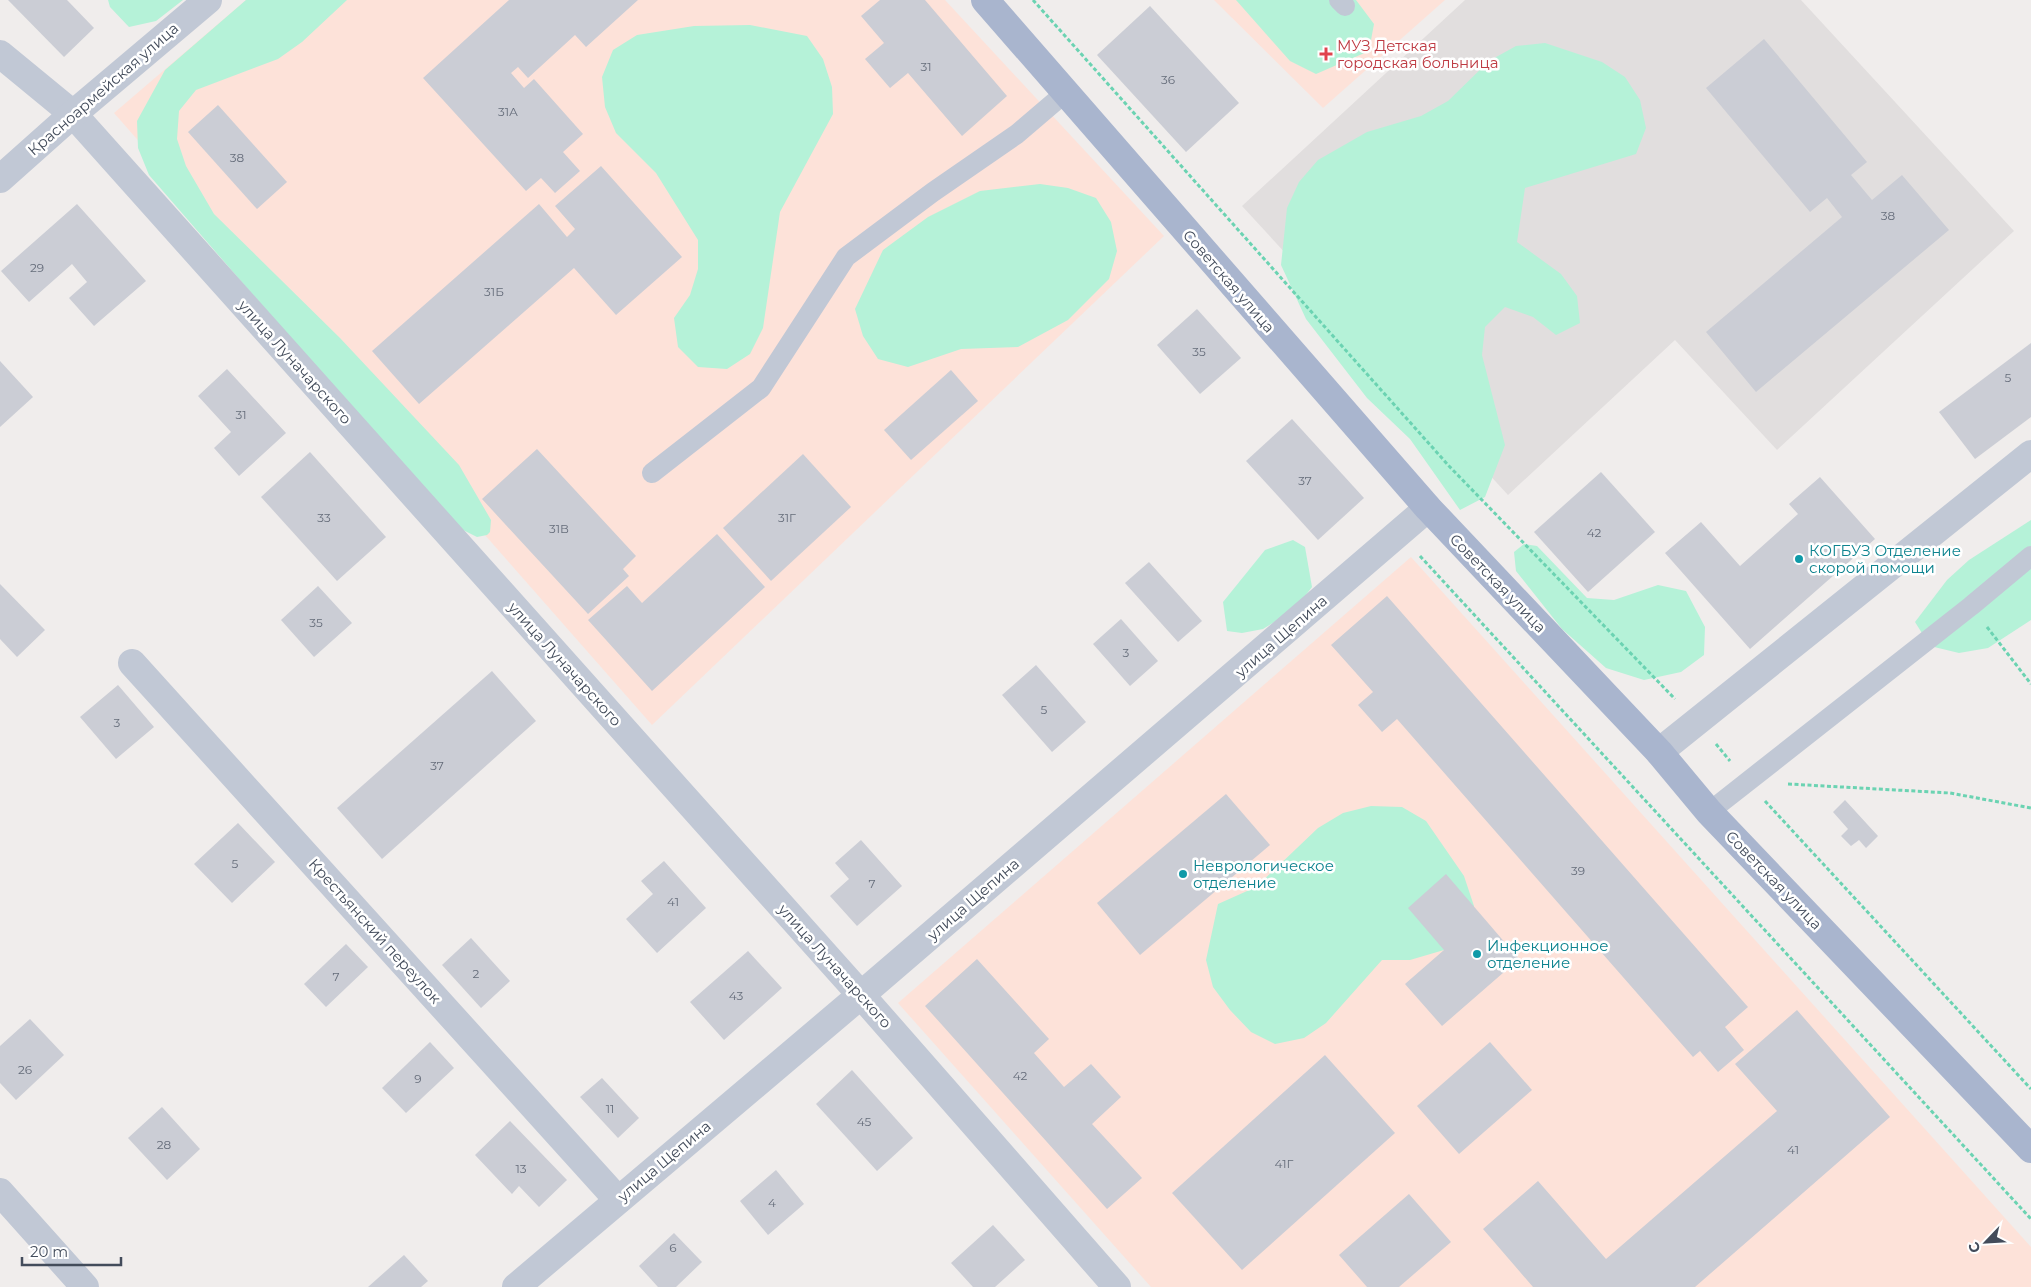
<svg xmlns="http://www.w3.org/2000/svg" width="2031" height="1287" font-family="Montserrat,sans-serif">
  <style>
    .education { fill: #e1dede }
    .medical { fill: #fde2d9 }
    .green { fill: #b5f2d8 }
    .building { fill: #cbcdd5 }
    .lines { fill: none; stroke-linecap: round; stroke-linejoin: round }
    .path { stroke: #6bd3b2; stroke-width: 3; stroke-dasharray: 4 2.5; stroke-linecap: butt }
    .lane { stroke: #c1c8d5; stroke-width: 20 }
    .street { stroke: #c1c8d5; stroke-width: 28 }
    .primary { stroke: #a9b5ce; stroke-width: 28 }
    .health-dot { fill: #e0444e; stroke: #fff; stroke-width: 2 }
    .culture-dot { fill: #0f9aa8; stroke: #fff; stroke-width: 2 }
    .labels { text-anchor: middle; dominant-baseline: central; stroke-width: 5; stroke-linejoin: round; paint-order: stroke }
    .number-label { font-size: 12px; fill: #656c7a }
    .health-label { font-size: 15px; fill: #be3a42; stroke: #fff; text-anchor: start }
    .street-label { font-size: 15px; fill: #434c5b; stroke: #fff }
    .culture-label { font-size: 15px; fill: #0d838f; stroke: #fff; text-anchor: start }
  </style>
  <rect width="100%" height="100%" fill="#f0edec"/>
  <path class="education" d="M1465,0H1801L2014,231L1777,450L1675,340L1508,495L1242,206Z"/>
  <g class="medical">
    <path d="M246,0H945L1164,236L652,725L114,113Z"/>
    <path d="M1214,0H1445L1323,108Z"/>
    <path d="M1411,557L2031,1247V1287H1151L898,1003Z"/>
  </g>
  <g class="green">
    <path d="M108,0H183L156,21L129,27L110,7Z"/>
    <path d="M246,0H347L302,42L278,59L196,90L179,111L177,139L186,166L214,214L340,338L459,465L491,520L490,532L487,535L477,537L459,528L443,514L149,175L138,148L137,121L165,70Z"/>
    <path d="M1236,0H1356L1374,24L1369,51L1316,74L1290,61Z"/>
    <path d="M750,25L807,36L823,59L832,87L833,114L780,212L763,328L750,354L727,369L698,367L678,347L674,318L690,295L698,269V240L656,173L616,133L605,107L602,77L613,50L637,35L694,26Z"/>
    <path d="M1545,43L1602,62L1625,77L1640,100L1646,128L1636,154L1525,188L1517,242L1561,274L1577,296L1580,323L1556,335L1533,317L1505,307L1485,327L1482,355L1505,445L1485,497L1460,510L1410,439L1367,398L1306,319L1281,265L1287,208L1299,182L1318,160L1367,132L1421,116L1448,101L1489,61L1516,46Z"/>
    <path d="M1040,184L1068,188L1096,198L1111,222L1117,251L1109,279L1068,320L1018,347L961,349L908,367L878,359L863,336L855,309L883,250L928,217L980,191Z"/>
    <path d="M2031,520V620L1988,648L1959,653L1930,646L1915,622L1947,580L1969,560Z"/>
    <path d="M1293,540L1305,547L1312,587L1295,609L1263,629L1242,633L1227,631L1223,602L1265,550Z"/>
    <path d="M1524,544L1537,546L1587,598L1614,600L1658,585L1686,591L1705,627L1704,655L1681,672L1644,680L1606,668L1562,629L1516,571L1514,552Z"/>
    <path d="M1371,806L1402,807L1426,821L1464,876L1474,906L1468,934L1444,950L1410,960H1382L1326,1023L1304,1038L1275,1044L1251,1032L1230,1010L1213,987L1206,960L1218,904L1256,887L1318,828L1343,813Z"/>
  </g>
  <g class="building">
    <path d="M8,0H67L94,28L64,57Z"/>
    <path d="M509,0H638L586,47L575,35L528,78L518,67L511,73L524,88L534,79L583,134L563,152L580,171L555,193L541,178L526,191L423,78Z"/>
    <path d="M880,0H925L1007,96L962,136L908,73L890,88L865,59L884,43L861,16Z"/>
    <path d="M1150,6L1239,103L1186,152L1097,55Z"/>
    <path d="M1764,39L1867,162L1851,175L1872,200L1902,175L1949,230L1756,392L1706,332L1842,217L1827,198L1810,212L1706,88Z"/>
    <path d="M218,105L287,182L257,209L188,132Z"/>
    <path d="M601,166L682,257L616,315L574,268L419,404L372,351L539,204L567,237L575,229L555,206Z"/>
    <path d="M77,204L146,281L94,326L69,298L87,282L72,264L29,302L1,271Z"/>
    <path d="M1197,309L1241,358L1200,394L1157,345Z"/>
    <path d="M2031,343V417L1975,459L1939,412Z"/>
    <path d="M0,361L33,397L0,427Z"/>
    <path d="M227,369L286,433L239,476L214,448L231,432L198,396Z"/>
    <path d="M951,370L978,401L911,460L884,430Z"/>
    <path d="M1292,419L1364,498L1318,540L1246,461Z"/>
    <path d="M537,449L636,556L623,569L629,576L588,614L482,499Z"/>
    <path d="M310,452L386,537L337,581L261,497Z"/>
    <path d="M803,454L851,507L771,581L723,528Z"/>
    <path d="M1601,472L1655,532L1588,592L1534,532Z"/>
    <path d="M1820,477L1875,539L1750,649L1665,553L1701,522L1740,566L1798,514L1789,504Z"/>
    <path d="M717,534L765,587L652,691L588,620L627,586L642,603Z"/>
    <path d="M1149,562L1202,621L1178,642L1125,583Z"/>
    <path d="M0,584L45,630L17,657L0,639Z"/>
    <path d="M318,586L352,623L314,657L281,620Z"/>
    <path d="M1387,596L1748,1007L1725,1027L1744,1050L1718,1072L1700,1051L1693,1057L1397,719L1382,732L1358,705L1373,692L1331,645Z"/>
    <path d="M1121,619L1158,661L1130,686L1093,644Z"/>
    <path d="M1036,665L1086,722L1052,752L1002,695Z"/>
    <path d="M492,671L536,721L382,859L337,808Z"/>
    <path d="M118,685L154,727L116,759L80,717Z"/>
    <path d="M1226,794L1270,845L1140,955L1097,903Z"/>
    <path d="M1845,800L1878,836L1866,848L1859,840L1851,846L1841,836L1848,829L1833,812Z"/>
    <path d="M238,823L275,862L232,903L194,864Z"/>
    <path d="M861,840L902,886L857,926L830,896L849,879L835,863Z"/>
    <path d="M664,861L706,908L657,953L626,919L653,894L641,881Z"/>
    <path d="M1446,874L1519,959L1442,1026L1405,984L1444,950L1408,908Z"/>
    <path d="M471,938L510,981L481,1008L442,965Z"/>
    <path d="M346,944L368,967L326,1007L304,984Z"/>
    <path d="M748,951L782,988L724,1040L690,1002Z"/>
    <path d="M977,959L1049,1039L1034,1053L1064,1087L1091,1064L1121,1097L1092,1124L1142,1178L1107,1209L925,1006Z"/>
    <path d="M1797,1010L1890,1117L1695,1287H1533L1483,1229L1538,1181L1606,1259L1777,1111L1735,1064Z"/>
    <path d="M30,1019L64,1055L16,1100L0,1083V1046Z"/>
    <path d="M430,1042L454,1068L406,1113L382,1088Z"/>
    <path d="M1490,1042L1532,1090L1459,1154L1417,1106Z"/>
    <path d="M1325,1055L1395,1133L1242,1270L1172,1193Z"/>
    <path d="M852,1070L913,1138L877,1171L816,1104Z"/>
    <path d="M602,1078L639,1118L618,1138L580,1097Z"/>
    <path d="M162,1107L200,1149L167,1180L128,1138Z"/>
    <path d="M510,1121L567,1180L539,1207L519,1186L512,1194L475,1155Z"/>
    <path d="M776,1170L804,1204L768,1235L740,1201Z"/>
    <path d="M1409,1194L1451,1242L1399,1287H1367L1339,1255Z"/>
    <path d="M993,1225L1025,1260L995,1287H973L951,1263Z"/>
    <path d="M674,1233L702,1262L676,1287H658L639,1266Z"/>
    <path d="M404,1255L428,1281L421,1287H368Z"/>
  </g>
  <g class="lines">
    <g class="path">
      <path d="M1033,0L1449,466L1675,699"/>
      <path d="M1420,556L2031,1219"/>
      <path d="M1987,627L2031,684"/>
      <path d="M1716,744L1730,761"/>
      <path d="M1788,784L1950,793L2031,808"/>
      <path d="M1765,801L2031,1089"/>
    </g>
    <g class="lane">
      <path d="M1339,0L1345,6"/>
      <path d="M652,473L761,388L846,257L933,192L1017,134L1065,93"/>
      <path d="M1709,812L1971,606L2031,556"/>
    </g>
    <g class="street">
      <path d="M0,54L73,114L861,995L1117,1287"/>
      <path d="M0,179L73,114L208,0"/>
      <path d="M132,663L618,1200"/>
      <path d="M1659,752L2031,454"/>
      <path d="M0,1192L85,1287"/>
      <path d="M516,1287L861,995L1428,508"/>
    </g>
    <path class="primary" d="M985,0L1428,508L1659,752L1709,812L2031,1149"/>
  </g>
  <path class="health-dot" d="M1323.5 46.5h5v5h5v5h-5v5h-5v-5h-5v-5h5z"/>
  <g class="culture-dot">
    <circle cx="1799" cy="559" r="5"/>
    <circle cx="1183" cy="874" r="5"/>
    <circle cx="1477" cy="954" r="5"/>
  </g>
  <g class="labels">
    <g class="number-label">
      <text x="926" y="66">31</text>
      <text x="1168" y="79">36</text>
      <text x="508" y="111">31А</text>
      <text x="237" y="157">38</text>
      <text x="1888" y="215">38</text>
      <text x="37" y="267">29</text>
      <text x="494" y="291">31Б</text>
      <text x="1199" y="351">35</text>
      <text x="2008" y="377">5</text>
      <text x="241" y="414">31</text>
      <text x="1305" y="480">37</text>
      <text x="324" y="517">33</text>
      <text x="787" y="517">31Г</text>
      <text x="559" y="528">31В</text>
      <text x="1594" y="532">42</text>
      <text x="316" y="622">35</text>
      <text x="1126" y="652">3</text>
      <text x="1044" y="709">5</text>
      <text x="117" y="722">3</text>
      <text x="437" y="765">37</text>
      <text x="235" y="863">5</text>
      <text x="1578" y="870">39</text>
      <text x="872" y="883">7</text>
      <text x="673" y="901">41</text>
      <text x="476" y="973">2</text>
      <text x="336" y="976">7</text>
      <text x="736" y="995">43</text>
      <text x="25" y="1069">26</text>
      <text x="1020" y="1075">42</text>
      <text x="418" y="1078">9</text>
      <text x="610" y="1108">11</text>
      <text x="864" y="1121">45</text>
      <text x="164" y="1144">28</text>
      <text x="1793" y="1149">41</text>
      <text x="1284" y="1163">41Г</text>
      <text x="521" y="1168">13</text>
      <text x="772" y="1202">4</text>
      <text x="673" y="1247">6</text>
    </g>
    <g class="health-label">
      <text x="1337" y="45">МУЗ Детская<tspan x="1337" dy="17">городская больница</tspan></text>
    </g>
    <g class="street-label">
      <text transform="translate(103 89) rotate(-41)">Красноармейская улица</text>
      <text transform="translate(1229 281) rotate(49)">Советская улица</text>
      <text transform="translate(295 362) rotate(48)">улица Луначарского</text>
      <text transform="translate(1498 583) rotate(46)">Советская улица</text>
      <text transform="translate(1281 636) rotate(-41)">улица Щепина</text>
      <text transform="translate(565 664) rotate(48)">улица Луначарского</text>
      <text transform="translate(1774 880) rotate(46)">Советская улица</text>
      <text transform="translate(973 899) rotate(-41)">улица Щепина</text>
      <text transform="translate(375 931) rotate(48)">Крестьянский переулок</text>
      <text transform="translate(835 966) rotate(48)">улица Луначарского</text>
      <text transform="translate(664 1161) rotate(-40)">улица Щепина</text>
    </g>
    <g class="culture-label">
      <text x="1809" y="550">КОГБУЗ Отделение<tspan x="1809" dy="17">скорой помощи</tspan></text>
      <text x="1193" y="865">Неврологическое<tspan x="1193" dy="17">отделение</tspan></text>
      <text x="1487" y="945">Инфекционное<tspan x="1487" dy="17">отделение</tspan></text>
    </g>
  </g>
  <g transform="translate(1986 1242) rotate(245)" stroke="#ffffff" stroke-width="4" paint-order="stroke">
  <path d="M0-4L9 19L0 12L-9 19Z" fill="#434c5b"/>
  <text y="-8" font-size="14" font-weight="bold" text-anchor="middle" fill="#434c5b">С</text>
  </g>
  <path d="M22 1257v8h99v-8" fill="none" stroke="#434c5b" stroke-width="2.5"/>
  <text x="30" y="1257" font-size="15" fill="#434c5b" stroke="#ffffff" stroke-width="4" paint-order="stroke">20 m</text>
</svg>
